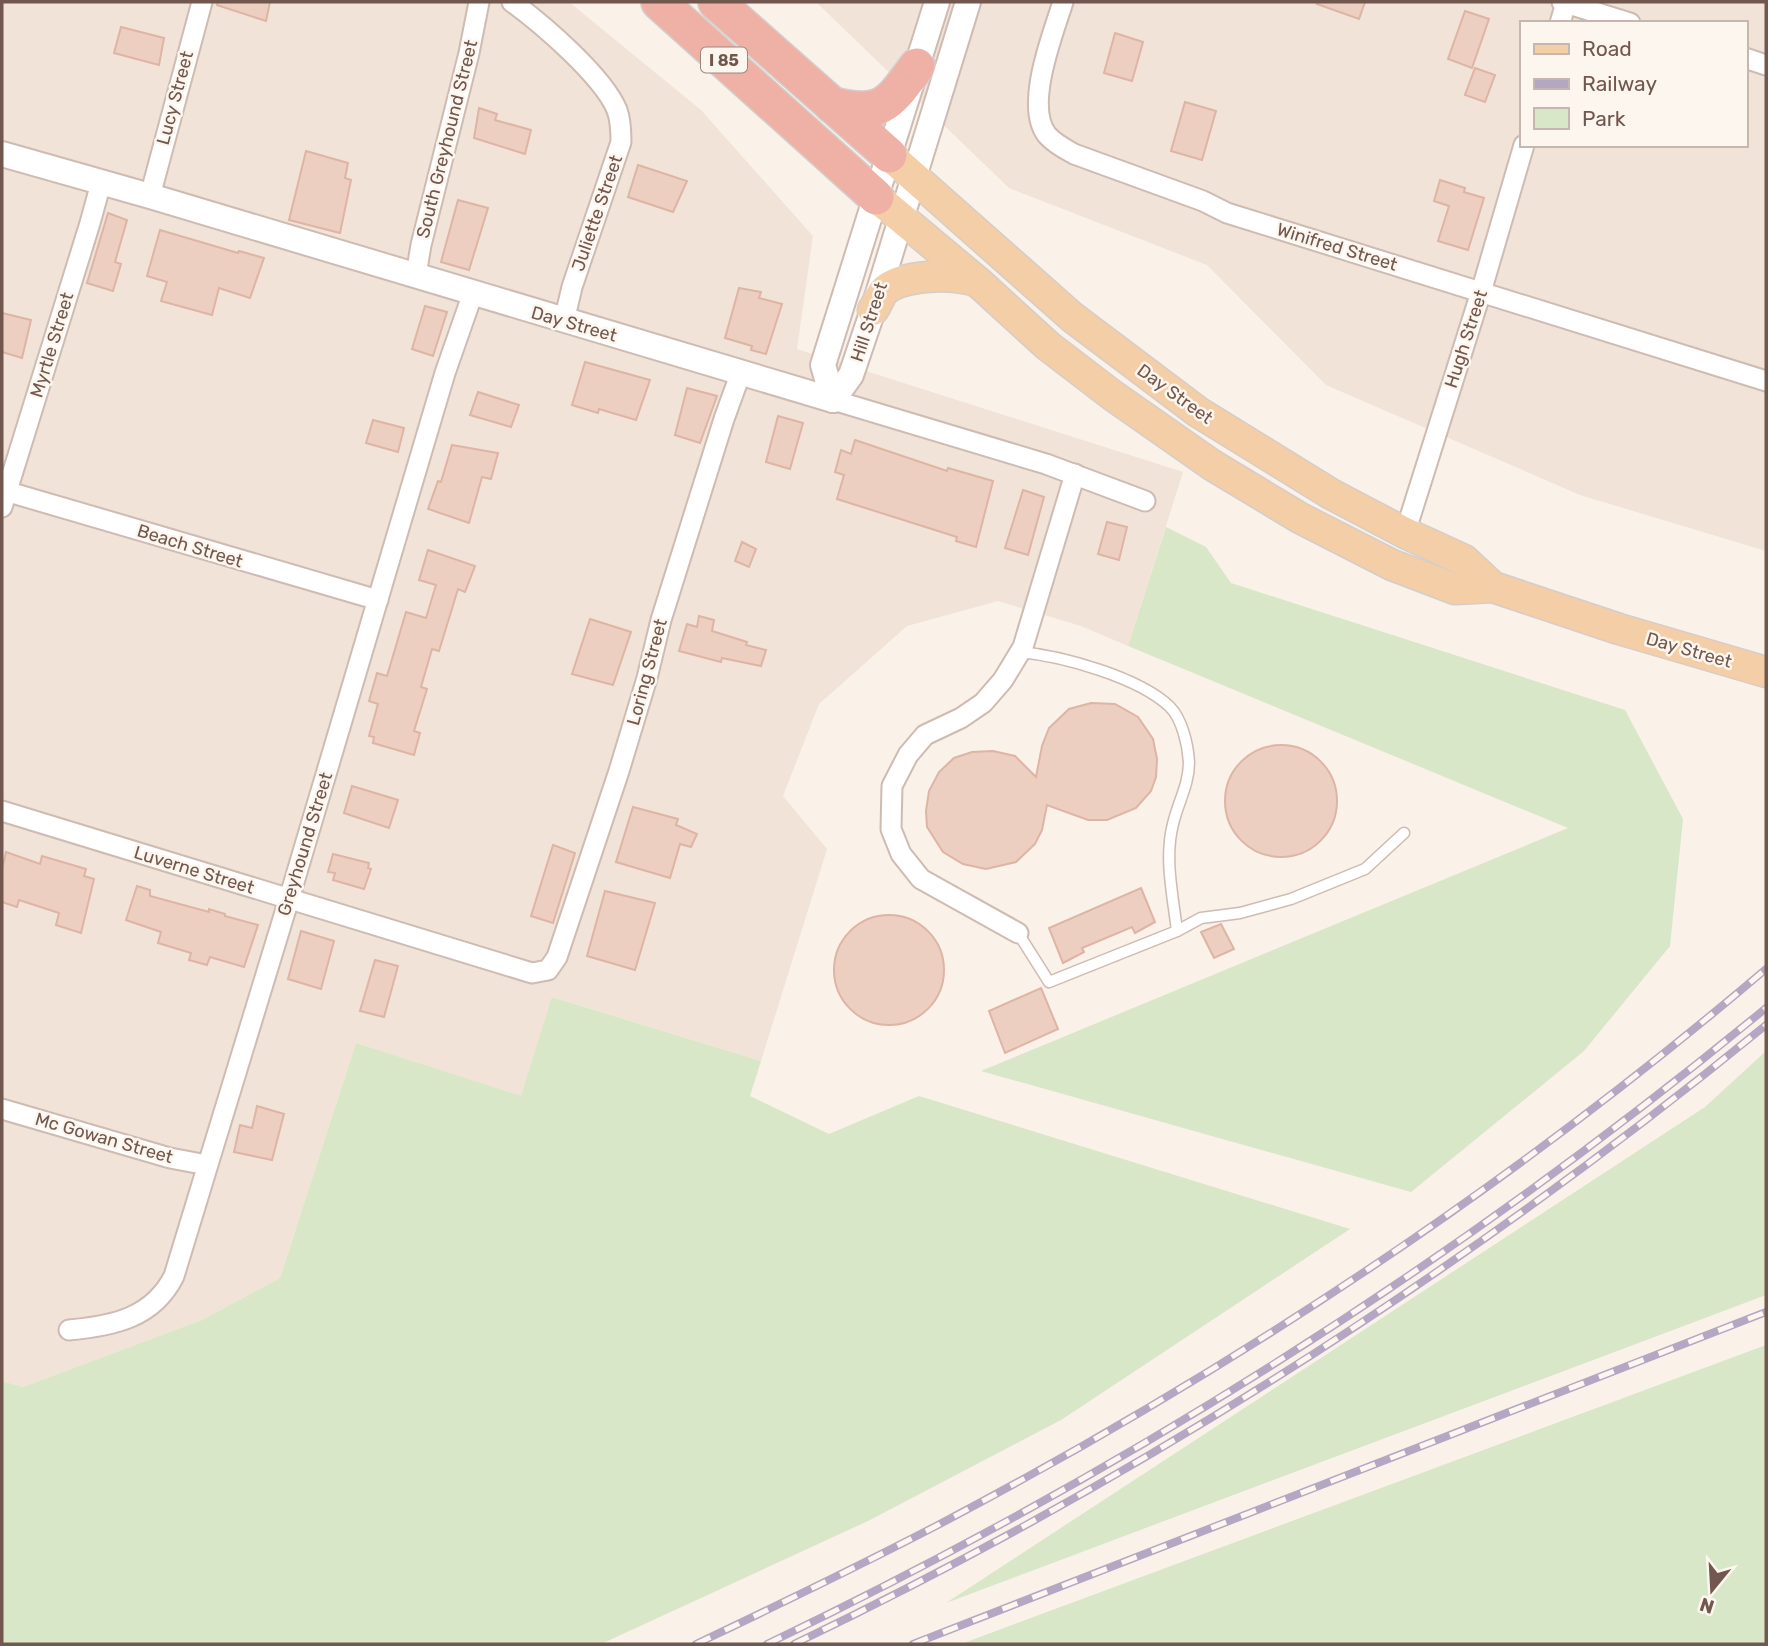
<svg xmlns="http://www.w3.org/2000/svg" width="1768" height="1646" font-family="Rubik,sans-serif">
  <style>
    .residential { fill: #f1e3d7; fill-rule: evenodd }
    .green { fill: #d8e7c7 }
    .building { fill: #edcfc2; stroke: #deb4a4; stroke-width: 2 }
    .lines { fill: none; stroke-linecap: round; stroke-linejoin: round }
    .service-casing { stroke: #cebbb2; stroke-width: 13 }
    .minor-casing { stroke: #cebbb2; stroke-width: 23 }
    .tertiary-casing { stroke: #cebbb2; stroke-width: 28 }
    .primary-casing { stroke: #d5cdca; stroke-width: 33 }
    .motorway-casing { stroke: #d5cdca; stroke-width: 38 }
    .service { stroke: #fff; stroke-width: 10 }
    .minor { stroke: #fff; stroke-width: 19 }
    .tertiary { stroke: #fff; stroke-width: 24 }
    .primary { stroke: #f3cea7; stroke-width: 30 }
    .motorway { stroke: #efb0a5; stroke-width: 35 }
    .rail-casing { stroke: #b3a7c3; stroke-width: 8 }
    .rail { stroke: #fdf6ee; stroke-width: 5; stroke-dasharray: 16; stroke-linecap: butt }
    .labels { text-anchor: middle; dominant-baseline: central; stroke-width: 5; stroke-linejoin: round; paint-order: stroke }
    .shield { fill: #fdf6ee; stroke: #9c877e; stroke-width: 2 }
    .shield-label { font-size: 16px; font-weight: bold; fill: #72574e }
    .street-label { font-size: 18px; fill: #72574e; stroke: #fdf6ee }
  </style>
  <rect width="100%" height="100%" fill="#faf1e8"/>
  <g class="residential">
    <path d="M2,2H569L701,110L813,236L797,349L1183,472L1128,646L1081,626L998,601L907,626L819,704L783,796L827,849L761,1061L553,997L521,1097L356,1043L280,1278L202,1320L23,1387L2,1381Z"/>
    <path d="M816,2H1766V551L1580,495L1326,385L1207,265L1009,188ZM1521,23H1745V145H1521Z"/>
  </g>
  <g class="green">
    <path d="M1166,527L1206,547L1231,583L1625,710L1683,819L1670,946L1584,1051L1411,1192L981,1071L1568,828L1128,646Z"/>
    <path d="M552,997L761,1061L750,1096L829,1134L919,1096L1350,1229L1061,1420L868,1521L601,1644H2V1381L23,1387L202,1320L280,1278L356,1043L521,1096Z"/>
    <path d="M1766,1051V1295L946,1603L1705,1107Z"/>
    <path d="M1766,1345V1644H961Z"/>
  </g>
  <g class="building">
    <path d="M218,2H270L266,21L217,5Z"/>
    <path d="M1317,2H1365L1359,19L1317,4Z"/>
    <path d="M1465,11L1489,19L1472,68L1448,59Z"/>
    <path d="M121,27L164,38L159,65L114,53Z"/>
    <path d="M1115,33L1143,42L1132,81L1104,73Z"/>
    <path d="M1475,68L1495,75L1485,102L1465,95Z"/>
    <path d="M1185,102L1216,111L1202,160L1171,151Z"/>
    <path d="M479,108L497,114L495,120L531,130L525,154L474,138Z"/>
    <path d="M306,151L348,163L345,178L351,180L340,233L289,220Z"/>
    <path d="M638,165L687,181L673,212L628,197Z"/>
    <path d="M1440,180L1465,188L1464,192L1484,198L1468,250L1438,241L1449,206L1434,201Z"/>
    <path d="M458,200L488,208L469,270L441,262Z"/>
    <path d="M108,213L127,220L115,262L121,264L113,291L87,283Z"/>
    <path d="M160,230L238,253L239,251L264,258L250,298L219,288L212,315L161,301L167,282L147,276Z"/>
    <path d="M739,288L761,292L759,298L782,304L766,354L751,350L752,346L725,338Z"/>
    <path d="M425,306L447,312L433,356L412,349Z"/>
    <path d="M2,313L31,320L22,358L2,352Z"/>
    <path d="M585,362L650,380L636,420L599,409L598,413L572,405Z"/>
    <path d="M687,388L717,396L700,443L675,435Z"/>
    <path d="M478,392L519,405L511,427L470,415Z"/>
    <path d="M778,416L803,423L790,469L766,462Z"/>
    <path d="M373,420L404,428L398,452L366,443Z"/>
    <path d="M855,440L947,471L948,468L993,481L976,547L956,541L957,537L837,499L844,475L835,472L841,450L851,454Z"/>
    <path d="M452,445L498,453L491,479L482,477L469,523L428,509L438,481L441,482Z"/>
    <path d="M1023,490L1044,497L1028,555L1005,548Z"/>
    <path d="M1107,522L1127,527L1119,560L1098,554Z"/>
    <path d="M742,542L756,549L749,567L735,561Z"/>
    <path d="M428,550L475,566L465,592L458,589L439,651L432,649L421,687L427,689L414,731L420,733L414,755L373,743L374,737L369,736L378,704L369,701L377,673L387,676L406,612L426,618L436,585L419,580Z"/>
    <path d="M699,616L714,620L712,631L747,642L746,645L766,650L761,666L722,658L721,662L679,651L687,624L697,627Z"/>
    <path d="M590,619L631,632L613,685L572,674Z"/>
    <path d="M1091,703L1115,704L1138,717L1153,739L1157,759L1156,777L1151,791L1136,808L1107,820H1088L1047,805L1042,830L1035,844L1016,862L986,869L963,864L943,852L927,827L926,811L929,791L939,772L954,758L972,752L993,751L1015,756L1036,777L1042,746L1049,728L1069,709Z"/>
    <circle cx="1281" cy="801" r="56"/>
    <path d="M352,786L398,800L389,828L344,813Z"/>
    <path d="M633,807L678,819L676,825L697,834L691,847L680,844L670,878L616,862Z"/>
    <path d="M553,845L575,853L553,923L531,916Z"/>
    <path d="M6,852L40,864L42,856L86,869L84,876L94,879L81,933L56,925L59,913L19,900L17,907L2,902V869Z"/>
    <path d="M333,854L369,863L368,868L371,869L364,889L333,880L335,873L328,872Z"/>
    <path d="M137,886L150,890V896L209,912V909L225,914V916L258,925L244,967L210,957L207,965L189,960L191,953L158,943L161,932L126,920Z"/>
    <path d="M1141,888L1155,922L1135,933L1132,927L1082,948L1084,952L1063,963L1049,928Z"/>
    <path d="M605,891L655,903L635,970L587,956Z"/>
    <circle cx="889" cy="970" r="55"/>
    <path d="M1221,924L1234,949L1214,958L1201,932Z"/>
    <path d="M301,931L334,941L321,989L288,979Z"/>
    <path d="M375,960L398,966L384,1017L360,1011Z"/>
    <path d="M1041,988L1058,1029L1005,1053L989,1011Z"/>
    <path d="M257,1106L284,1114L272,1160L234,1152L240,1125L252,1128Z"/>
  </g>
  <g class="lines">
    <defs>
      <g id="service">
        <path d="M1177,931L1201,918L1240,913L1291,899L1365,869L1404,833"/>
        <path d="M1018,933L1049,982L1177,931C1173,896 1164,858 1173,824C1178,802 1189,785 1189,762C1188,745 1182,719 1170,707C1139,677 1062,656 1020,652"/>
      </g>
      <g id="minor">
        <path d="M512,2C542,24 603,76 617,110C621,121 621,132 621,142L572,287L564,321"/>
        <path d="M1063,2C1053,34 1024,106 1047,135C1055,144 1065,149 1074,154L1203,201L1227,213L1766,381"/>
        <path d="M1562,2L1630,23"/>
        <path d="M1560,23L1566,3"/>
        <path d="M1745,58L1766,65"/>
        <path d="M150,196L202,2"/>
        <path d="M416,275L421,245L469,53L479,2"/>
        <path d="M833,400L1046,464L1145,501"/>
        <path d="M2,490L378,600"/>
        <path d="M2,507L90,223L101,183"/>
        <path d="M1405,533L1481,292L1524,145"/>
        <path d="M2,811L532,973L548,970L557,957L619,771L647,678L661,620L724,419L741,372"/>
        <path d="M1018,933L921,879L901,854L891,829L892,786L908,755L925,735L961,718L983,703L1003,680L1023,647L1075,474"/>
        <path d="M2,1109L170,1158L207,1165"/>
        <path d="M69,1330C113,1326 153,1318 174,1276L289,899L445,373L473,293"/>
      </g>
      <g id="tertiary">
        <path d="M2,154L150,196L833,400"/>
        <path d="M833,400L851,375L873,310L968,2"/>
        <path d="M833,400L823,365L937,2"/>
      </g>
      <g id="primary">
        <path d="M889,155L1072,317L1198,412L1331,494L1405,533L1464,560L1493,587"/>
        <path d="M876,197L979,283L1048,346L1112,395L1212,465L1300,518L1392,565L1455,589L1493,587L1619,629L1766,672"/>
        <path d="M873,310C877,305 880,295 884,291C901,274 957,273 977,282"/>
      </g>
      <g id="motorway">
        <path d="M659,2L876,197"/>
        <path d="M716,2L889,155"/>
        <path d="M832,105C883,117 889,104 917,66"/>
      </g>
    </defs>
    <use href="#service" class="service-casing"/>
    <use href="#minor" class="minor-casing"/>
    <use href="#tertiary" class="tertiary-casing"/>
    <use href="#primary" class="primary-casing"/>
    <use href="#motorway" class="motorway-casing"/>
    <use href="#service" class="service"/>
    <use href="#minor" class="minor"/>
    <use href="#tertiary" class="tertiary"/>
    <use href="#primary" class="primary"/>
    <use href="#motorway" class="motorway"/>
    <defs>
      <g id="rail">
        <path d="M696,1644C776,1606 857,1567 936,1526C1231,1371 1512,1185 1766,969"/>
        <path d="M767,1644C1124,1473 1460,1260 1766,1008"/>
        <path d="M794,1644C1141,1478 1468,1268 1766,1025"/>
        <path d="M913,1644L1766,1312"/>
      </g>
    </defs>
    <use href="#rail" class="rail-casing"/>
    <use href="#rail" class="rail"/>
  </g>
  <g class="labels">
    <rect class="shield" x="701" y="47.5" width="46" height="25" rx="5"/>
    <g class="shield-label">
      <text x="724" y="60">I 85</text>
    </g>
    <g class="street-label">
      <text transform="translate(175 98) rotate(-75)">Lucy Street</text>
      <text transform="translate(447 139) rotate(-76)">South Greyhound Street</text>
      <text transform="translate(597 213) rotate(-71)">Juliette Street</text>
      <text transform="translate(1337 247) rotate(17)">Winifred Street</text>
      <text transform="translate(869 322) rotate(-72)">Hill Street</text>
      <text transform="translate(574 324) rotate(16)">Day Street</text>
      <text transform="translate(1466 339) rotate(-72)">Hugh Street</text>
      <text transform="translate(52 345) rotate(-73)">Myrtle Street</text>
      <text transform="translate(1175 394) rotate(36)">Day Street</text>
      <text transform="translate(190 546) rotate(17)">Beach Street</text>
      <text transform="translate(1689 650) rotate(16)">Day Street</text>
      <text transform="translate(647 672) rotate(-75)">Loring Street</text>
      <text transform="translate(305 844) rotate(-73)">Greyhound Street</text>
      <text transform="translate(194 870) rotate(17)">Luverne Street</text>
      <text transform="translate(104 1138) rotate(16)">Mc Gowan Street</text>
    </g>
  </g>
  <rect width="1768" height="1646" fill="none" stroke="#72574e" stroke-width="7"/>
  <rect x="1520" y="21" width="228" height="126" fill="#fdf6ee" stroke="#c5b6ae" stroke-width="2"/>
  <rect x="1534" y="44" width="35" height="10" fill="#f3cea7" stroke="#c5b6ae" stroke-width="2"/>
  <text x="1582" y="56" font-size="21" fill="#72574e">Road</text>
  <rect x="1534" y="79" width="35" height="10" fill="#b3a7c3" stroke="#c5b6ae" stroke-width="2"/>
  <text x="1582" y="91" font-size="21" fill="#72574e">Railway</text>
  <rect x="1534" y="108" width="35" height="21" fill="#d8e7c7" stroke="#c5b6ae" stroke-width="2"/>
  <text x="1582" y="126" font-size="21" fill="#72574e">Park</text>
  <g transform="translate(1712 1590) rotate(198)" stroke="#fdf6ee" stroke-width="5" paint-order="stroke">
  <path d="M0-5L12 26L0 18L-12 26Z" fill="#72574e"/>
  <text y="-10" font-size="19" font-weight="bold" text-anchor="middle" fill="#72574e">N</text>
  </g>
</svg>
